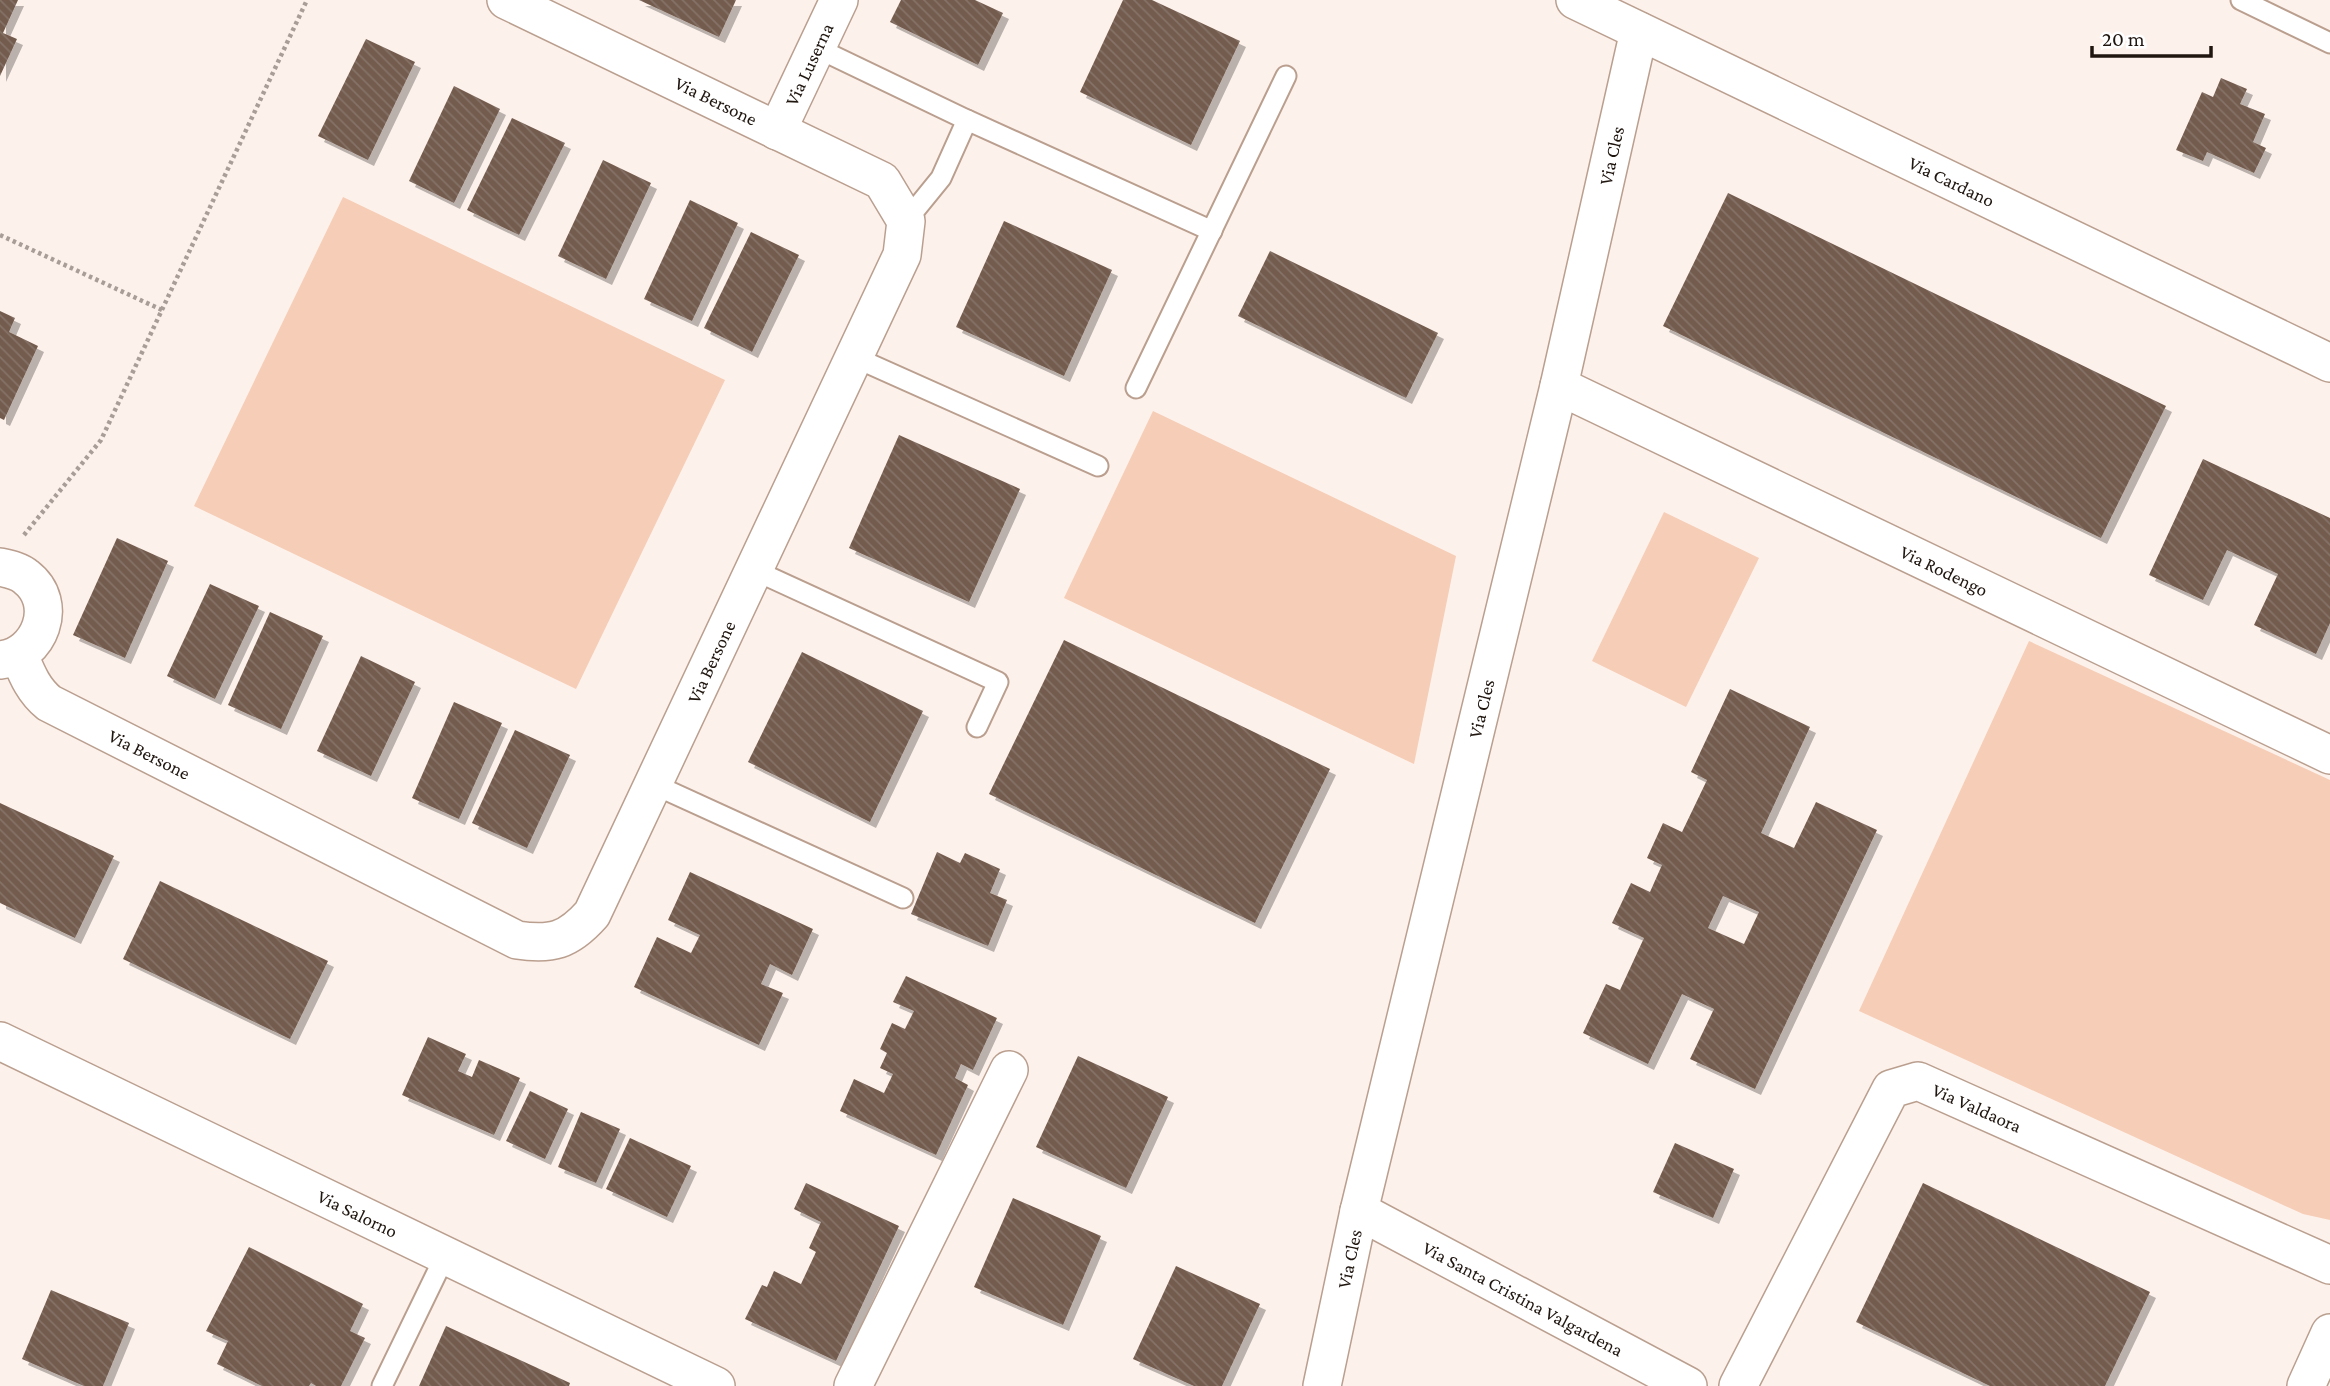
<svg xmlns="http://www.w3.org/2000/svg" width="2330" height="1386" font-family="'Crimson Pro',serif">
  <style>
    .grass { fill: #f6cdb6 }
    .building { fill: url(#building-back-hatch); fill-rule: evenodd; filter: url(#shadow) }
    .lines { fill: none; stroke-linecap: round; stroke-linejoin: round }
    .service-casing { stroke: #ba9f8f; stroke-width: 23 }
    .minor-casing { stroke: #ba9f8f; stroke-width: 40 }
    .path { stroke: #a89d97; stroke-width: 4.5; stroke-dasharray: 3.5 3.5; stroke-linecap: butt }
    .service { stroke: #fff; stroke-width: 19 }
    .minor { stroke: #fff; stroke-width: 37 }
    .labels { text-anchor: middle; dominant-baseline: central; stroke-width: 7; stroke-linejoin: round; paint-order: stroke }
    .street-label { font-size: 19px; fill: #201610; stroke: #fff }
  </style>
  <defs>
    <pattern id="building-back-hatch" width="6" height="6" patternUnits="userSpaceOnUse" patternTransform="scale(1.75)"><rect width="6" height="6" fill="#735b4d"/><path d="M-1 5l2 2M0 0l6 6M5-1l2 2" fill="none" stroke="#857268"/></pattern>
    <filter id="shadow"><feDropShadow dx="6" dy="6" stdDeviation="0" flood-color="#0004"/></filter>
  </defs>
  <rect width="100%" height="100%" fill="#fdf1eb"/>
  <g class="grass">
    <path d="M343,197L725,380L576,689L194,506Z"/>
    <path d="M1153,411L1456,556L1414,764L1064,598Z"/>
    <path d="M1664,512L1759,558L1686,707L1592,661Z"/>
    <path d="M2029,641L2330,780V1220L2303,1214L1859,1011Z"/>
  </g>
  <g class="building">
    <path d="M0,0H18L3,33L17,39L0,76Z"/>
    <path d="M639,0H736L719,37Z"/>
    <path d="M901,0H975L1003,13L978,65L890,22Z"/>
    <path d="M1123,0H1152L1240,41L1191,145L1080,92Z"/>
    <path d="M366,39L415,62L368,160L318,136Z"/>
    <path d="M2221,78L2247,89L2240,104L2265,114L2253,142L2266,148L2254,173L2207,152L2203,161L2176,150L2202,92L2213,97Z"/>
    <path d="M454,86L500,109L454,203L409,181Z"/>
    <path d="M512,118L565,143L519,235L467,210Z"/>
    <path d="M603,160L651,183L606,279L558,256Z"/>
    <path d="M1728,193L2166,406L2101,538L1663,326Z"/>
    <path d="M690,200L738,223L692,321L644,299Z"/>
    <path d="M1004,221L1112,270L1064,376L956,327Z"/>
    <path d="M751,232L799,255L752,352L704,328Z"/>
    <path d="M1270,251L1438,333L1406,398L1238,316Z"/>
    <path d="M0,311L15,318L9,332L38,346L4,420L0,418Z"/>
    <path d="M899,435L1020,489L969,602L849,548Z"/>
    <path d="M2203,459L2330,518V623L2316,654L2254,625L2278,574L2227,550L2203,600L2149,575Z"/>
    <path d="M117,538L168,561L125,658L73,635Z"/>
    <path d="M210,584L259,606L215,699L167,676Z"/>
    <path d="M270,612L323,636L281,729L228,705Z"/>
    <path d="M1064,640L1330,769L1255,923L989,794Z"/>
    <path d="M802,652L923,711L870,822L748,762Z"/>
    <path d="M361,656L415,682L371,776L317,751Z"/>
    <path d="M1730,689L1810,727L1761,833L1794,848L1816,802L1877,830L1755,1089L1690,1059L1714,1009L1682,994L1648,1064L1583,1033L1606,984L1620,990L1644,938L1612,923L1631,883L1650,892L1662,865L1647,858L1663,823L1682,832L1707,780L1691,772ZM1723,896L1759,912L1744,944L1708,928Z"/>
    <path d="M454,702L502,723L459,819L412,798Z"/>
    <path d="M515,730L570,755L527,848L472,823Z"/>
    <path d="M0,803L114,856L75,938L0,903Z"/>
    <path d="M937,852L960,863L965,853L1000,869L990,893L1007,900L988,946L911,914Z"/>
    <path d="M690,872L813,929L792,975L770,964L761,984L783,993L759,1045L634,987L657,937L691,953L700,935L668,920Z"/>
    <path d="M160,881L328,961L290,1039L123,959Z"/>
    <path d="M906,976L997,1018L973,1070L961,1064L955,1078L968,1085L936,1155L840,1111L854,1079L884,1093L893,1074L880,1068L887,1053L880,1049L892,1023L905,1029L914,1011L893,1002Z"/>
    <path d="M428,1037L466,1054L458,1071L472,1077L479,1060L520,1078L494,1135L402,1095Z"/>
    <path d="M1078,1056L1168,1097L1126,1188L1036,1147Z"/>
    <path d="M530,1091L568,1109L545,1159L506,1141Z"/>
    <path d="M581,1112L620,1129L596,1183L558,1167Z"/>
    <path d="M630,1138L691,1166L667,1217L606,1189Z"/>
    <path d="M1675,1143L1734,1169L1713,1218L1653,1192Z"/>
    <path d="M806,1183L899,1226L836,1361L745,1319L762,1285L767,1287L774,1271L801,1284L816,1252L809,1248L821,1222L794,1209Z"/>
    <path d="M1923,1183L2150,1292L2105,1386H1990L1856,1322Z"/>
    <path d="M1013,1198L1101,1236L1063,1325L974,1287Z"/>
    <path d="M249,1247L363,1304L350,1331L365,1338L341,1386H316L311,1383L309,1386H262L217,1364L228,1341L206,1331Z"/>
    <path d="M1176,1266L1260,1304L1222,1386H1194L1133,1359Z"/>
    <path d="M51,1290L129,1323L103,1386H84L22,1359Z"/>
    <path d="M446,1326L570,1383L569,1386H419Z"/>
  </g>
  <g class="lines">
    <defs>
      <g id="service">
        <path d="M2241,0L2330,43"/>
        <path d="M817,48L967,120L941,178L906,221"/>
        <path d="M967,120L1212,231"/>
        <path d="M854,357L1098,466"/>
        <path d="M1136,388L1286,76"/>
        <path d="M754,570L998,682L977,727"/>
        <path d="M653,784L903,898"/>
        <path d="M382,1386L445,1256"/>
      </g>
      <g id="minor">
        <path id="s1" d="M1575,0L2330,363"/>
        <path id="s2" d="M777,131L839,0"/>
        <path id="s3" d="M1559,386L2330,755"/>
        <path d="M0,567C9,569 19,571 26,577C60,603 40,656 0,660"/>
        <path id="s4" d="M19,655C27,674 33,690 49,703L517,940C552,945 568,941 592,914L902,255L906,221L882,181L506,0"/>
        <path id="s5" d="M0,1041L716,1386"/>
        <path id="s6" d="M1359,1211L1688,1386"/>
        <path d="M853,1386L1009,1070"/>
        <path id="s7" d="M1322,1386L1359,1211L1559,386L1639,31"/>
        <path id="s8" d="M1738,1386L1891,1089L1918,1081L2330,1265"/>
        <path d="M2306,1386L2330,1333"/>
      </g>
    </defs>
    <use href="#service" class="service-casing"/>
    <use href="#minor" class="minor-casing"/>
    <g class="path">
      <path d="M0,235L162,310"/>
      <path d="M24,535L101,440L307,0"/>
    </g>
    <use href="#service" class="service"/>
    <use href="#minor" class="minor"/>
  </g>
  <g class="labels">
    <g class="street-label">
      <text stroke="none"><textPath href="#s2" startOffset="74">Via Luserna</textPath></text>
      <text transform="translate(716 101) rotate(26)">Via Bersone</text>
      <text stroke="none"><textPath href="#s7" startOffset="1264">Via Cles</textPath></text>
      <text stroke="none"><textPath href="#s1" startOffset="418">Via Cardano</textPath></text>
      <text stroke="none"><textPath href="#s3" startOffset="427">Via Rodengo</textPath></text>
      <text stroke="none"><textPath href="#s4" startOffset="945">Via Bersone</textPath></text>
      <text stroke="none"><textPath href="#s7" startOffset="696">Via Cles</textPath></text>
      <text stroke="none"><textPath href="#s4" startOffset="170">Via Bersone</textPath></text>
      <text stroke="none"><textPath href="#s8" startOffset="427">Via Valdaora</textPath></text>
      <text stroke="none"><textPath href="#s5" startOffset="397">Via Salorno</textPath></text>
      <text stroke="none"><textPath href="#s7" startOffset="130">Via Cles</textPath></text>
      <text stroke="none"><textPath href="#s6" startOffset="186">Via Santa Cristina Valgardena</textPath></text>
    </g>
  </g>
  <path d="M2092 46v10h119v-10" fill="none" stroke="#201610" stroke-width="3.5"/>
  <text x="2102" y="46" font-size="21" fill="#201610" stroke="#ffffff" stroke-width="5" paint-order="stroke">20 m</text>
</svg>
